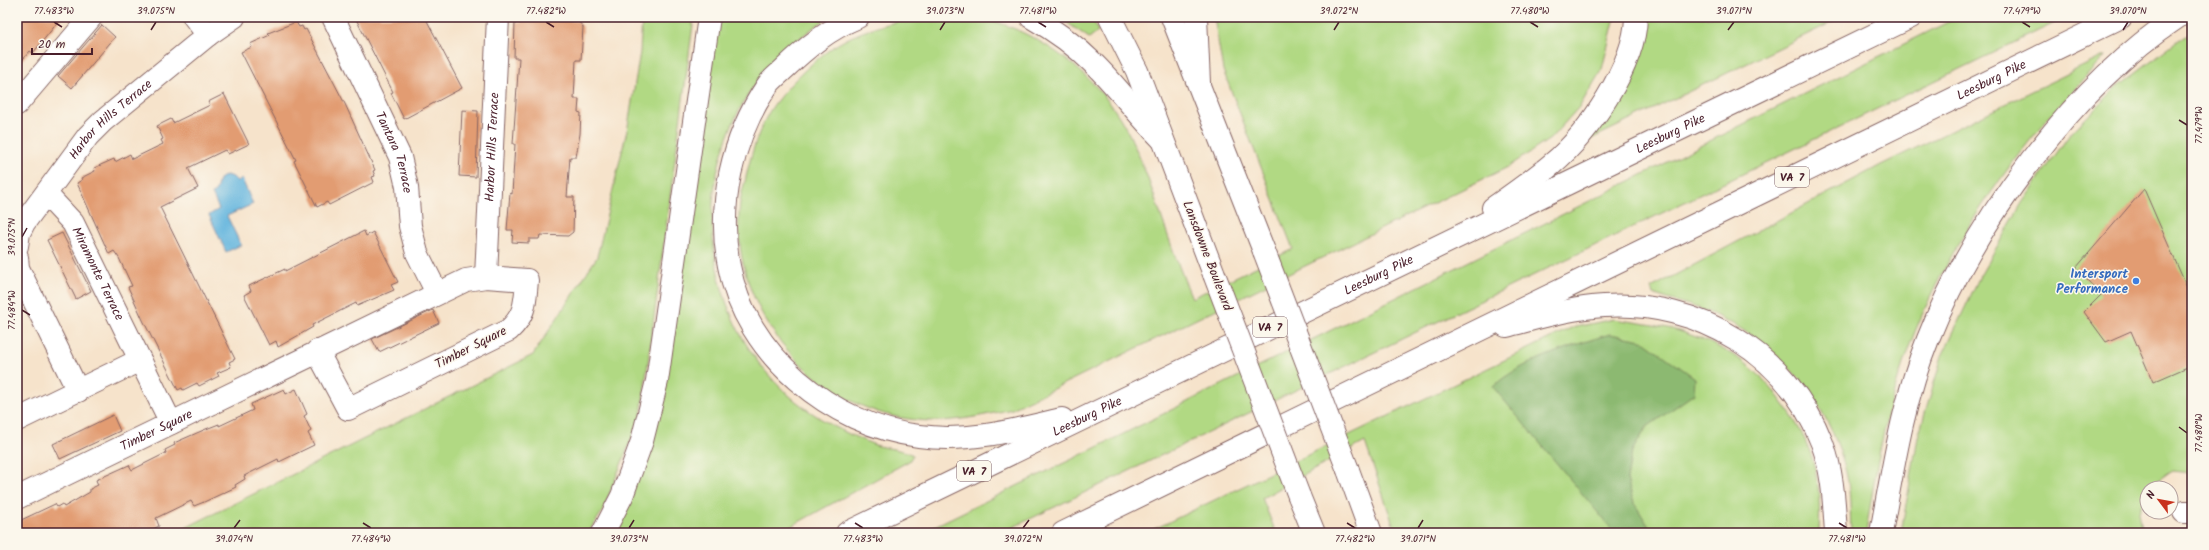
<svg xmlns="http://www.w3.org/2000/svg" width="2209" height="550" font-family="Kalam,sans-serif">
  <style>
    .green { fill: #b1d983; stroke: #7e7c57 }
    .forest { fill: #8cb971; stroke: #6b6c4e }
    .water { fill: #63b5de; stroke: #566a84 }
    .building { fill: #e29c72 }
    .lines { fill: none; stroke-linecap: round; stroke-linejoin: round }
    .minor-casing { stroke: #866463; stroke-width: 24 }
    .major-casing { stroke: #866463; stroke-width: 24 }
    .highway-casing { stroke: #866463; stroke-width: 24 }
    .minor { stroke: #fff; stroke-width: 22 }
    .major { stroke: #fff; stroke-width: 22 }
    .highway { stroke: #fff; stroke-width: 22 }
    .major-bridge-casing { stroke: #866463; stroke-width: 24; stroke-linecap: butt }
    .major-bridge { stroke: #fff; stroke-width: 22 }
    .ticks { fill: none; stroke: #4a1f2b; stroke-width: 1.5 }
    .shop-dot { fill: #3f7fe0; stroke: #fbf7ec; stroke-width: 1.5 }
    .labels { text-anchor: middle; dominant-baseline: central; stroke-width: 3; stroke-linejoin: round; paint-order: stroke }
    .shield { fill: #fbf7ec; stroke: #7f6065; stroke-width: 1 }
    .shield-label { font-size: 12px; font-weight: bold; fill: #4a1f2b }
    .street-label { font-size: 13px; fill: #4a1f2b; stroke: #fbf7ec }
    .shop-label { font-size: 13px; font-weight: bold; fill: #366cbe; stroke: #fbf7ec; text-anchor: end }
    .neatline { fill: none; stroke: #4a1f2b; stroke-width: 1.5 }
    .ticks-label { font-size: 10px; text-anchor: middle; fill: #4a1f2b }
  </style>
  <rect width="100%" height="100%" fill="#fbf7ec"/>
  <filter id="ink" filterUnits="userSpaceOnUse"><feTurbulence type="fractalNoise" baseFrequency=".025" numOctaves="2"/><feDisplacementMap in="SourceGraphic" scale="8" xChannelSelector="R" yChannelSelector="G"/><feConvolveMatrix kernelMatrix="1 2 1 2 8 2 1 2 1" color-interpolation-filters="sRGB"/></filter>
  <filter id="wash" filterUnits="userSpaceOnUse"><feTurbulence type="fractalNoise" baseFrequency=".012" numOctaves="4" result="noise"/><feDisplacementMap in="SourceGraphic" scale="16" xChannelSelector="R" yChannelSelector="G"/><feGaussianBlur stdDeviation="0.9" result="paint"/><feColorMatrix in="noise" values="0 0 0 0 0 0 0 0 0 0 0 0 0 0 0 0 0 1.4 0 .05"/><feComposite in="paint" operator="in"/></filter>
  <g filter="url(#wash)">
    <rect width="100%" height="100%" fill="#f6e3cb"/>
    <g class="green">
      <path d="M642,17H694L641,415L602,512L588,533H175L533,355L597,257L628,126L640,52Z"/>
      <path d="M717,17H831C817,24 806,33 794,43C693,125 685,286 774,381C801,410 838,431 875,445C888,449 902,449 913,455L909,461L779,533H614L633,494Z"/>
      <path d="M919,17C944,17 973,14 997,22C1053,41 1104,83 1130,136C1155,188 1168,245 1192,298L1293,249L1223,70L1214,17H1615L1602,69L1580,106L1550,139L1508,167L1012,409C986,415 960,421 934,421C887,420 849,405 814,376C763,334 732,270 740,203C741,193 745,183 747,173C752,151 760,125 773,106C788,85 809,65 829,50C855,31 888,23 919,17Z"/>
      <path d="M1059,17H1092L1098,31L1089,38Z"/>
      <path d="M1645,17H1843L1589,140Z"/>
      <path d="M1958,17H2067L1001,533H920L1093,449Z"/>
      <path d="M2192,32V473L2171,471L2147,488L2139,512L2143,533H1901L1918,437L1942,356L1980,276L2022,203L2070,134L2117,87L2178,40Z"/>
      <path d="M2106,55C2077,87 2046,119 2020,153C1964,225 1917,309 1893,396C1880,441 1873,488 1866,533H1851C1850,513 1851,492 1846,472C1829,400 1776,340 1708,312C1690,304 1671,301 1653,294L1651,288L1881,165Z"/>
      <path d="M1614,319C1637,323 1663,325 1685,333C1706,340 1727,350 1745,363C1772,383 1804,428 1813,461C1820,485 1820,509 1819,533H1396L1365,442L1262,498L1276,533H1146L1571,328Z"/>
    </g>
    <path class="forest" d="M1610,334L1642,340L1695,378L1694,394L1647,427L1632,451L1627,479L1634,503L1653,533H1615L1493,387C1516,363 1577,344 1610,334Z"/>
    <path class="water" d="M226,175L233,177L237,181L242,179L253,204L227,216L241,245L226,252L209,215L219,209L212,194L216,191L219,179Z"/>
    <g id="blocks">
      <g class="building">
        <path d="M17,17H62L33,53L30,51L17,66Z"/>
        <path d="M355,17H425L462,88L404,119L391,93L393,92Z"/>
        <path d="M522,17L568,18V21H578L583,27L581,60H576L574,99H579L578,112L581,113L580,134L576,157H570L567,197H574L573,232L568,236L540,235L539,239H529V243L512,242L513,230H507L510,193L512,194L515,144H513L519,58H514L515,22L521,23Z"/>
        <path d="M296,22L299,27L302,26L304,30L306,29L345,104L375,170L373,171L375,176L372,177L374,182L329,205L327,202L317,207L294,161L296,160L241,52L252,47L250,44L270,35L268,33Z"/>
        <path d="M102,25L115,37L72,88L58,76Z"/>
        <path d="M224,94L249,144L228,154L225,150L188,168L198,188L160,207L235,359L229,362L231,367L217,373L219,376L199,386L197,383L183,390L182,388L178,390L143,320L128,287L132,286L119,258L114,251L109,254L77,183L82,180L81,178L95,171L94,168L114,159L115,162L130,154L132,159L163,144L161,140L163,139L157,126L171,119L173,123L210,105L208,102Z"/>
        <path d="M462,110L478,111L476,177L459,176Z"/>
        <path d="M2144,189L2192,299V365L2153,382L2131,331L2106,342L2084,312L2101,295L2076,268Z"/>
        <path d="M364,231L366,236L373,232L398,282L391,285L394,290L357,306L356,303L312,325L313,327L278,347L276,341L269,345L244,295L251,291L249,286L285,269V271Z"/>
        <path d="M62,233L91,291L76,299L47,240Z"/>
        <path d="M433,310L439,323L379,352L372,339Z"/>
        <path d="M284,389L286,394L296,389L307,414L304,416L311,431L308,433L314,445L279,462L278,459L244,476L245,479L235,485L236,487L204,502L194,506L191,501L156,518L159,526L145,533H17V522L55,504L57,507L62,504L64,507L90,492V489L98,485L96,480L129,465L132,470L166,453L165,450L175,445L174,443L206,429L219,424V426L253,410L251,404Z"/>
        <path d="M113,415L120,431L60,459L53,444Z"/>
      </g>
    </g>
  </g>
  <g filter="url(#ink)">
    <use href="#blocks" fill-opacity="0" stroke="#866463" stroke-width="1"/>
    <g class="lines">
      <defs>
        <g id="minor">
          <path d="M194,17L208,35"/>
          <path id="s1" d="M333,17L400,157L407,187L410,226L417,253L437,293"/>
          <path d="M17,104L91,17"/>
          <path id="s2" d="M46,194L73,223L171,423"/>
          <path id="s3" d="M17,246L19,233L24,223L88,136L103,121L208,35L234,17"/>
          <path d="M17,257L18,268L78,391"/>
          <path id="s4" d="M486,277L498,17"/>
          <path d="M17,420L140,360"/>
          <path id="s5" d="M17,498L466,280L486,277L527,280C525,302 526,314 509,330L348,409L317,351"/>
          <path d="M2184,512H2192"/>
        </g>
        <g id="major">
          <path d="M1110,17L1137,71L1214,274"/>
          <path d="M1172,17L1264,251"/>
          <path d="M1348,470L1371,533"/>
          <path d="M1299,496L1314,533"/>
        </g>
        <g id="highway">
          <path d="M858,17C829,29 807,47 784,69C779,74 771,80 767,86C732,138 717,205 729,266C745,354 832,426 919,436C968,443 1015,430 1062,419"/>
          <path d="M1031,17C1054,30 1074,44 1093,63C1117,86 1137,114 1161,138"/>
          <path d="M1196,17L1199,83"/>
          <path d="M1493,208C1513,194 1533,180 1552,164C1588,134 1635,66 1636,17"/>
          <path d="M1506,326C1538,318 1571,308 1604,306C1699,300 1788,354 1822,443C1833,472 1834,503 1836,533"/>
          <path d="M603,533L622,496L642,441L657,381L709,17"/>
          <path id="s6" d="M847,533L1911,17"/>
          <path id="s7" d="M1063,533L2121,17"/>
          <path d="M1881,533C1893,468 1903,401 1928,339C1974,223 2074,85 2178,17"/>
        </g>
      </defs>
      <use href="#minor" class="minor-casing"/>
      <use href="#major" class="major-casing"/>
      <use href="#highway" class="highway-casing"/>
      <use href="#minor" class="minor"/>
      <use href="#major" class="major"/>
      <use href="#highway" class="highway"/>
      <defs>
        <g id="major-bridge">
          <path d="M1264,251L1348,470"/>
          <path d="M1214,274L1299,496"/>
        </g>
      </defs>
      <use href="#major-bridge" class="major-bridge-casing"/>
      <use href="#major-bridge" class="major-bridge"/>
    </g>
  </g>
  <path class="ticks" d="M54,22L62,27M546,22L554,27M1038,22L1046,27M1530,22L1538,27M2022,22L2030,27M151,30L156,22M940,30L945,22M1334,30L1339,22M1728,30L1734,22M2123,30L2128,22M2179,120L2187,125M22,237L27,228M22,310L30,315M2179,427L2187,433M363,523L371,528M855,523L863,528M1347,523L1355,528M1839,523L1847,528M234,528L240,520M629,528L634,520M1023,528L1029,520M1418,528L1423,520"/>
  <circle class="shop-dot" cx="2136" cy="281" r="4"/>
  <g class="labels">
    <g class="shield">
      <rect x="1775" y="167" width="34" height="20" rx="3"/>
      <rect x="1253" y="317" width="34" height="20" rx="3"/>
      <rect x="957" y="461" width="34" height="20" rx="3"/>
    </g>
    <g class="shield-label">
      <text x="1792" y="177">VA 7</text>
      <text x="1270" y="327">VA 7</text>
      <text x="974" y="471">VA 7</text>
    </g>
    <g class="street-label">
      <text stroke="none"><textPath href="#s7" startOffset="1033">Leesburg Pike</textPath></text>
      <text stroke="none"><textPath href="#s3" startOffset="160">Harbor Hills Terrace</textPath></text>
      <text stroke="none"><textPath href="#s6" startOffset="915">Leesburg Pike</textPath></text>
      <text stroke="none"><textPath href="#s4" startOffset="130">Harbor Hills Terrace</textPath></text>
      <text stroke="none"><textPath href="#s1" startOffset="149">Tantara Terrace</textPath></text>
      <text transform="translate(1207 256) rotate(69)">Lansdowne Boulevard</text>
      <text stroke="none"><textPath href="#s2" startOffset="96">Miramonte Terrace</textPath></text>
      <text stroke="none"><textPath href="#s6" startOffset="591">Leesburg Pike</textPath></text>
      <text transform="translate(471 348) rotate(-27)">Timber Square</text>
      <text stroke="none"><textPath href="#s6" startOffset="267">Leesburg Pike</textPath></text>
      <text stroke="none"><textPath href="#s5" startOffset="155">Timber Square</textPath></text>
    </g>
    <g class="shop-label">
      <text x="2128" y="274">Intersport<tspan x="2128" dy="15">Performance</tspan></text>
    </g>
  </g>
  <rect width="2209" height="550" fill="none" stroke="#fbf7ec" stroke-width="44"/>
  <g transform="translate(2159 500) rotate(302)"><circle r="19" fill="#fbf7ec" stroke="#b4a19f"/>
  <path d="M0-3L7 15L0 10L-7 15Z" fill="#c8321e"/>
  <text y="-6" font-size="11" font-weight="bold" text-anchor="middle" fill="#4a1f2b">N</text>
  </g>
  <path d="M32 48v6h60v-6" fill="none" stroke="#4a1f2b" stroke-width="2"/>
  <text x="38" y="48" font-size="12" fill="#4a1f2b" stroke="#fbf7ec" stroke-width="3" paint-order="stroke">20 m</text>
  <rect x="22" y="22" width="2165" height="506" class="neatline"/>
  <g class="ticks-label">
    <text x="54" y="14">77.483°W</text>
    <text x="156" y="14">39.075°N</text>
    <text x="546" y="14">77.482°W</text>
    <text x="945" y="14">39.073°N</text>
    <text x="1038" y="14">77.481°W</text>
    <text x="1339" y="14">39.072°N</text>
    <text x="1530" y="14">77.480°W</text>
    <text x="1734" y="14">39.071°N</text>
    <text x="2022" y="14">77.479°W</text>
    <text x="2128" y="14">39.070°N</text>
    <text transform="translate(2198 125) rotate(-90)" y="4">77.479°W</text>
    <text transform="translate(11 237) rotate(-90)" y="4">39.075°N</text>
    <text transform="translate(11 310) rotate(-90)" y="4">77.484°W</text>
    <text transform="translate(2198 433) rotate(-90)" y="4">77.480°W</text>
    <text x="234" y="542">39.074°N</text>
    <text x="371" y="542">77.484°W</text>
    <text x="629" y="542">39.073°N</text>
    <text x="863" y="542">77.483°W</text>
    <text x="1023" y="542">39.072°N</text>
    <text x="1355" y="542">77.482°W</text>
    <text x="1418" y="542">39.071°N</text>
    <text x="1847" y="542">77.481°W</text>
  </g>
</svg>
